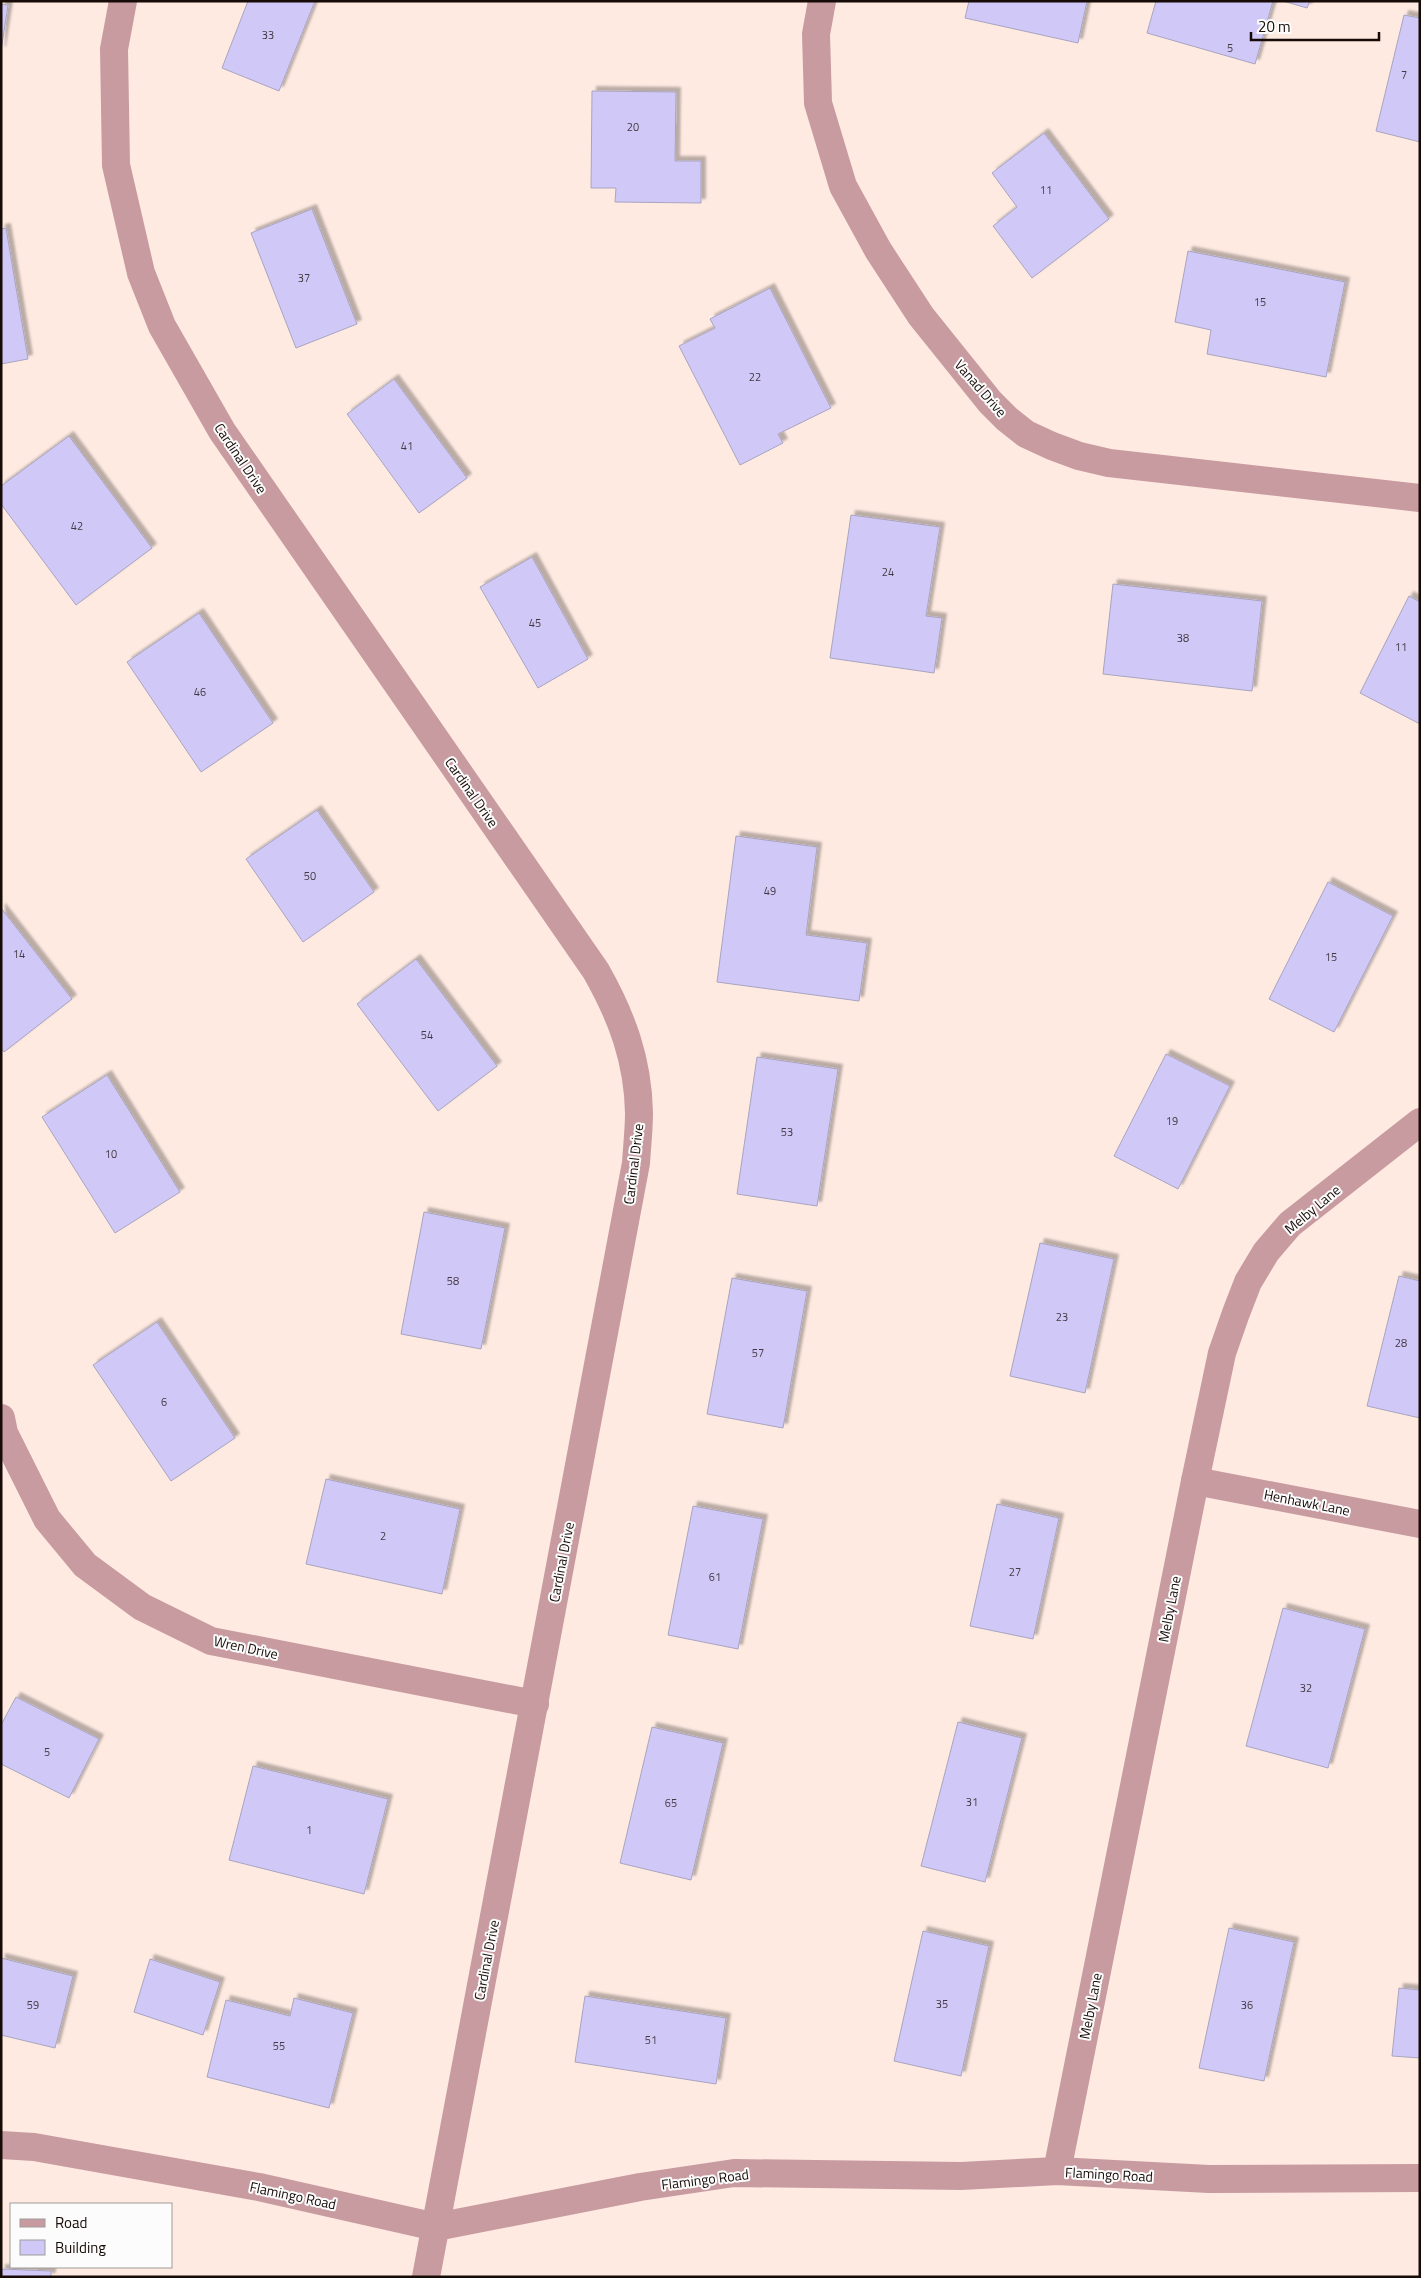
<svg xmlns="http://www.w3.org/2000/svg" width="1421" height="2278" font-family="'Titillium Web',sans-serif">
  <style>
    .building { fill: #d0c9f7; stroke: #a8a4c0; filter: url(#shadow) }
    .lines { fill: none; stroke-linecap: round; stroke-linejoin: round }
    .minor { stroke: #c89ba1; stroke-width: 28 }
    .labels { text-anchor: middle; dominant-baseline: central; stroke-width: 4; stroke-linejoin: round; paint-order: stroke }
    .number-label { font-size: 11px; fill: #443a43 }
    .street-label { font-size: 14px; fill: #160b07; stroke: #fcfcfc }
  </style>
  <defs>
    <filter id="shadow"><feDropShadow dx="4.5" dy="-4.5" stdDeviation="1" flood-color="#0004"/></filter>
  </defs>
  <rect width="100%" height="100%" fill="#feeae1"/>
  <g class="building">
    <path d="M248,1H315L279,91L222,68Z"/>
    <path d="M969,1H1087L1078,43L965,18Z"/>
    <path d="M1156,1H1273L1255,64L1147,33Z"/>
    <path d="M1283,1H1310L1307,8Z"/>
    <path d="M1,4L8,5L1,51Z"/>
    <path d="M1404,15L1420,18V142L1376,131Z"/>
    <path d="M592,91L676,92L675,161H701V203L615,202L616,188H591Z"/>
    <path d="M1044,133L1109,219L1032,278L993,226L1017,207L992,173Z"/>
    <path d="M312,209L357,324L296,348L251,233Z"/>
    <path d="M6,228L28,359L1,364V229Z"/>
    <path d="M1188,251L1345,282L1326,377L1207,354L1211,330L1175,322Z"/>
    <path d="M770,288L831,408L778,434L783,443L740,465L679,346L715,328L710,319Z"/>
    <path d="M394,379L467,478L419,513L347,414Z"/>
    <path d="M69,436L152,548L76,605L1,504V486Z"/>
    <path d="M851,515L940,527L926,616L942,618L934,673L830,658Z"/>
    <path d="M532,557L588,659L538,688L480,587Z"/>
    <path d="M1113,584L1262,601L1252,691L1103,674Z"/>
    <path d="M1409,596L1420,602V724L1360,693Z"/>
    <path d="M199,613L273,723L201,772L127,662Z"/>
    <path d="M317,810L374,892L303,942L246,859Z"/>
    <path d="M736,836L817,847L806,935L867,943L859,1001L717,982Z"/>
    <path d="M1328,882L1393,916L1334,1032L1269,999Z"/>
    <path d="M1,908L72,999L4,1052L1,1048Z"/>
    <path d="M416,959L497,1066L438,1111L357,1004Z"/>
    <path d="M1166,1054L1230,1086L1178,1189L1114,1156Z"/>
    <path d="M757,1057L838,1069L817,1206L737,1194Z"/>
    <path d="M107,1075L180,1192L115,1233L42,1117Z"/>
    <path d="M424,1212L505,1228L481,1349L401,1334Z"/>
    <path d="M1040,1243L1114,1259L1085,1393L1010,1376Z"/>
    <path d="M1399,1276L1420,1281V1418L1367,1406Z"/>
    <path d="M732,1278L807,1291L783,1428L707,1414Z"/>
    <path d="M157,1322L235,1438L171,1481L93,1365Z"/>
    <path d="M326,1479L460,1509L442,1594L306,1564Z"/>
    <path d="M997,1504L1059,1518L1033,1639L970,1626Z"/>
    <path d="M693,1506L763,1519L738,1649L668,1635Z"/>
    <path d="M1283,1608L1365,1629L1328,1768L1246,1746Z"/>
    <path d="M16,1697L99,1739L69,1798L1,1764V1725Z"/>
    <path d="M958,1722L1022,1738L985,1882L921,1866Z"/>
    <path d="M652,1727L723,1743L691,1880L620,1863Z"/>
    <path d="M253,1766L388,1799L364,1894L229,1860Z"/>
    <path d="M1229,1928L1294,1942L1264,2081L1199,2068Z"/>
    <path d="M923,1931L989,1946L961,2076L894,2061Z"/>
    <path d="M1,1958L73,1976L55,2048L1,2035Z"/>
    <path d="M150,1959L220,1982L203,2035L134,2012Z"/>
    <path d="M1399,1988L1420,1990V2058L1392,2056Z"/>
    <path d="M585,1996L726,2018L716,2084L575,2062Z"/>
    <path d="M294,1998L353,2013L329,2108L207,2077L226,2000L290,2016Z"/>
    <path d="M1,2269L51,2271V2277H1Z"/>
  </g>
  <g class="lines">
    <g class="minor">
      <path d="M123,1L114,49L116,165L141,273L162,326L222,431L596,971C622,1017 638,1060 639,1113C639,1129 637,1147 636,1163L426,2277"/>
      <path d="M822,1L816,34L818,103L843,186L878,250L921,316L990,402L1007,419L1026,434L1052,446L1079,456L1109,463L1420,498"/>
      <path d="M1,1418L4,1433L47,1519L85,1565L142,1607L211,1641L535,1704"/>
      <path d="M1195,1481L1420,1524"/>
      <path d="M1,2145L34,2147L259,2187L436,2227L640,2187L734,2173L961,2176L1057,2171L1209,2179L1420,2178"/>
      <path d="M1057,2171L1195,1481L1222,1353L1236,1313L1248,1282L1266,1252L1290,1224L1420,1122"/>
    </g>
  </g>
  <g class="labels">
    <g class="number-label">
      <text x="268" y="35">33</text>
      <text x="1230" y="48">5</text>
      <text x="1404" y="75">7</text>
      <text x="633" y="127">20</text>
      <text x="1046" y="190">11</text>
      <text x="304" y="278">37</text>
      <text x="1260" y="302">15</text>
      <text x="755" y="377">22</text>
      <text x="407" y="446">41</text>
      <text x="77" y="526">42</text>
      <text x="888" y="572">24</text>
      <text x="535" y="623">45</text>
      <text x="1183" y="638">38</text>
      <text x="1401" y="647">11</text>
      <text x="200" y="692">46</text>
      <text x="310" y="876">50</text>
      <text x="770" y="891">49</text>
      <text x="19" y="954">14</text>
      <text x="1331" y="957">15</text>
      <text x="427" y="1035">54</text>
      <text x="1172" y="1121">19</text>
      <text x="787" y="1132">53</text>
      <text x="111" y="1154">10</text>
      <text x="453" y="1281">58</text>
      <text x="1062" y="1317">23</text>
      <text x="1401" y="1343">28</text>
      <text x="758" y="1353">57</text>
      <text x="164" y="1402">6</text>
      <text x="383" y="1536">2</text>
      <text x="1015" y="1572">27</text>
      <text x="715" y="1577">61</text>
      <text x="1306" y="1688">32</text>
      <text x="47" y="1752">5</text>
      <text x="972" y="1802">31</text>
      <text x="671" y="1803">65</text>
      <text x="309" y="1830">1</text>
      <text x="942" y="2004">35</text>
      <text x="33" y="2005">59</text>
      <text x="1247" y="2005">36</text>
      <text x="651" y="2040">51</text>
      <text x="279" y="2046">55</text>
    </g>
    <g class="street-label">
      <text transform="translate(981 388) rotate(49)">Vanad Drive</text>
      <text transform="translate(241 458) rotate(56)">Cardinal Drive</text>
      <text transform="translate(472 792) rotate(55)">Cardinal Drive</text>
      <text transform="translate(633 1164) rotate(-83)">Cardinal Drive</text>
      <text transform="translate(1312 1209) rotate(-40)">Melby Lane</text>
      <text transform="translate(1307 1502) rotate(11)">Henhawk Lane</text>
      <text transform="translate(561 1562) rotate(-79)">Cardinal Drive</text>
      <text transform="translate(1169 1609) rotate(-79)">Melby Lane</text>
      <text transform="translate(246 1647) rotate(12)">Wren Drive</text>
      <text transform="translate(486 1960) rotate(-79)">Cardinal Drive</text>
      <text transform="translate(1090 2006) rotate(-79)">Melby Lane</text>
      <text transform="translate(1109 2174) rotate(3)">Flamingo Road</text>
      <text transform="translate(705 2179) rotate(-7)">Flamingo Road</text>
      <text transform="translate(293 2195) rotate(12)">Flamingo Road</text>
    </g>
  </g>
  <rect width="1421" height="2278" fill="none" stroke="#160b07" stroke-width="5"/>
  <rect x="10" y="2203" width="162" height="65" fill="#fcfcfc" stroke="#a09c9a"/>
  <rect x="20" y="2219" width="25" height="8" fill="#c89ba1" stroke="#a09c9a"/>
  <text x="55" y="2228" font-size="15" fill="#160b07">Road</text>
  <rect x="20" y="2240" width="25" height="15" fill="#d0c9f7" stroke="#a09c9a"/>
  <text x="55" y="2253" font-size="15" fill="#160b07">Building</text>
  <path d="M1251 32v8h128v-8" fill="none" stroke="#160b07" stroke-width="2.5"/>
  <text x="1258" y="32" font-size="15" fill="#160b07" stroke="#fcfcfc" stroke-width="4" paint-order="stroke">20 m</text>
</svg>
